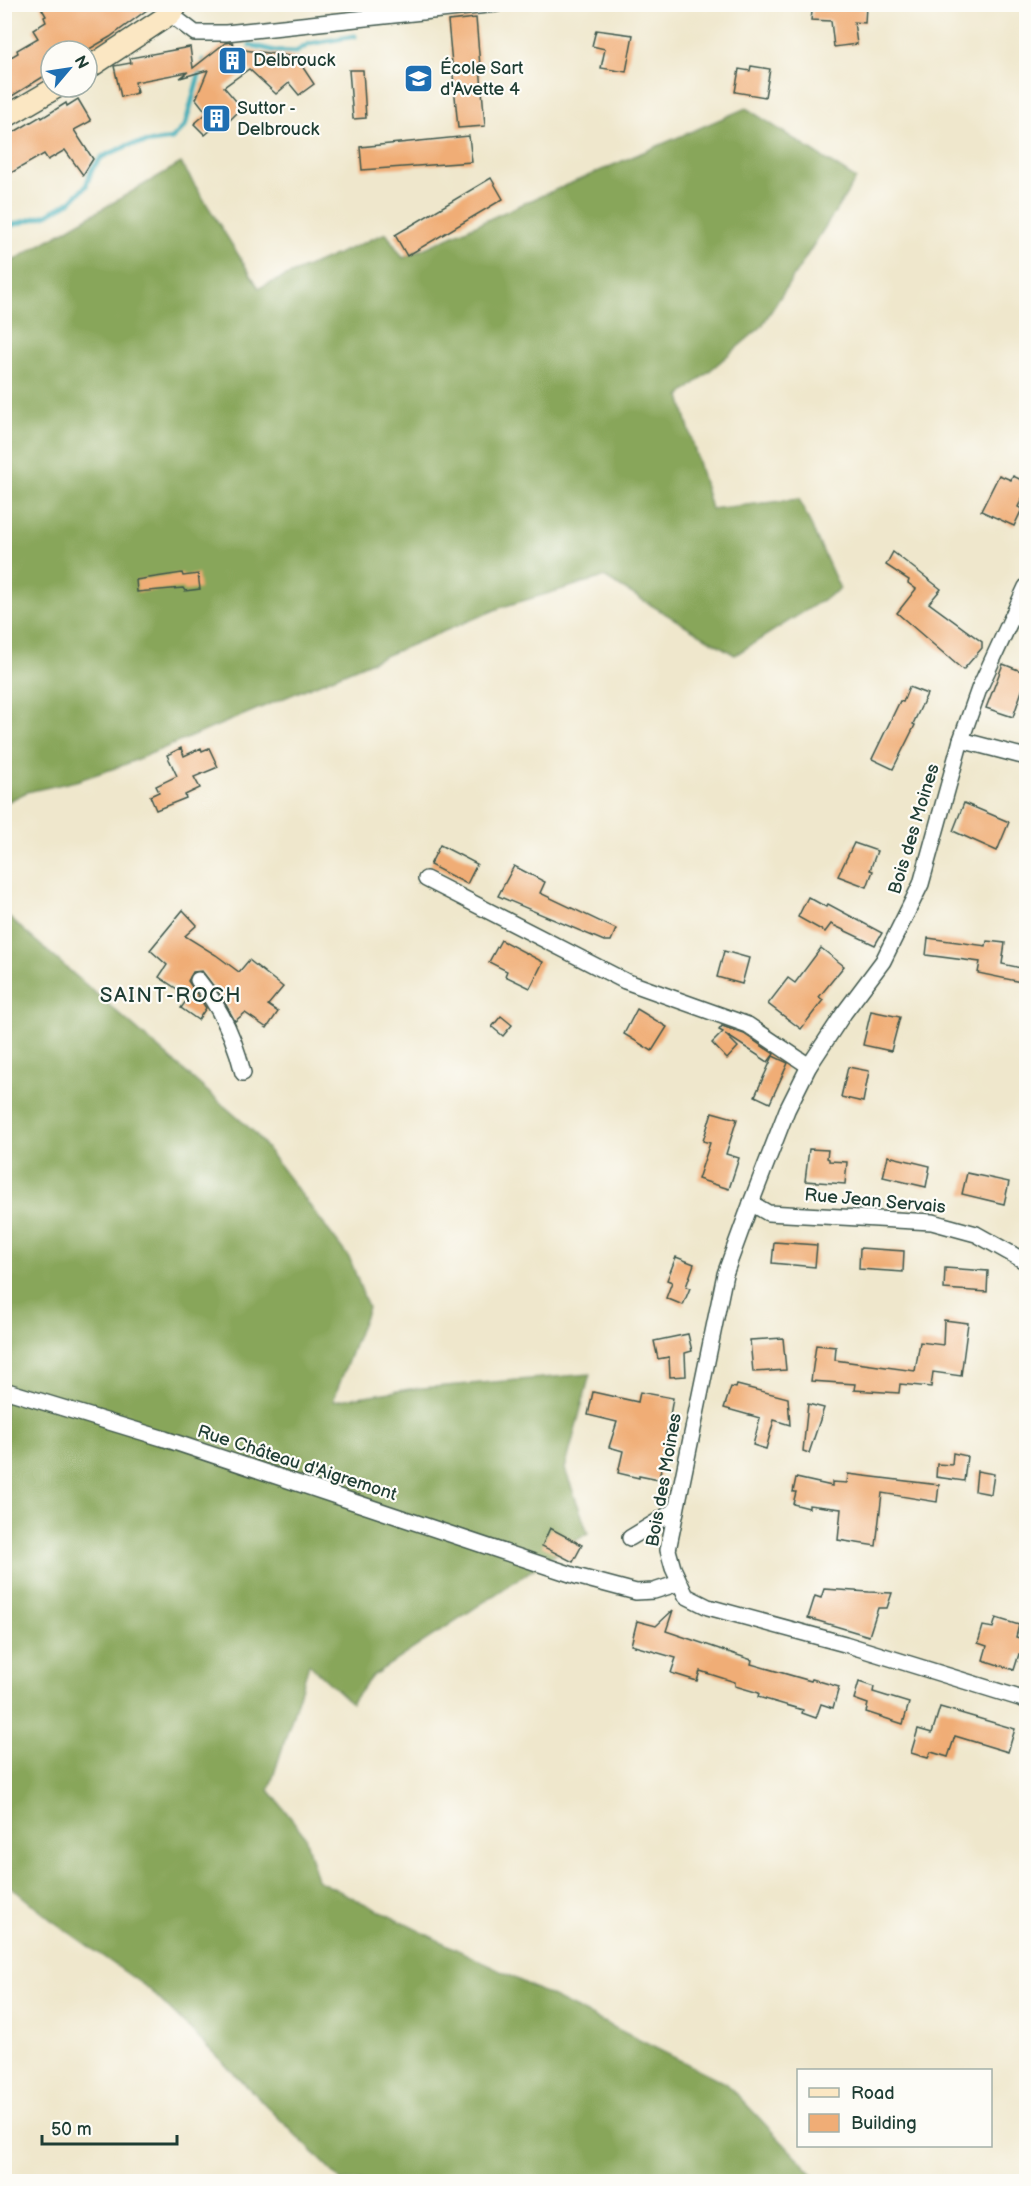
<svg xmlns="http://www.w3.org/2000/svg" width="1031" height="2186" font-family="'Balsamiq Sans',sans-serif">
  <style>
    .forest { fill: #88a65a; stroke: #547247; stroke-width: 1.5 }
    .lines { fill: none; stroke-linecap: round; stroke-linejoin: round }
    .stream { stroke: #3bacb6; stroke-width: 5 }
    .building { fill: #f0ad76 }
    .street-casing { stroke: #3e564b; stroke-width: 18 }
    .secondary-casing { stroke: #3e564b; stroke-width: 24 }
    .street { stroke: #fff; stroke-width: 15 }
    .secondary { stroke: #fbe7c3; stroke-width: 21 }
    .labels { text-anchor: middle; dominant-baseline: central; stroke-width: 4.5; stroke-linejoin: round; paint-order: stroke }
    .poi-label { font-size: 18px; fill: #1f3d34; stroke: #fdfcf7; text-anchor: start }
    .street-label { font-size: 18px; fill: #1f3d34; stroke: #fdfcf7 }
    .quarter-label { font-size: 21px; letter-spacing: 1.5px; fill: #1f3d34; stroke: #fdfcf7 }
  </style>
  <rect width="100%" height="100%" fill="#fdfcf7"/>
  <filter id="ink" filterUnits="userSpaceOnUse"><feTurbulence type="fractalNoise" baseFrequency=".0167" numOctaves="2"/><feDisplacementMap in="SourceGraphic" scale="12" xChannelSelector="R" yChannelSelector="G"/><feConvolveMatrix kernelMatrix="1 2 1 2 8 2 1 2 1" color-interpolation-filters="sRGB"/></filter>
  <filter id="wash" filterUnits="userSpaceOnUse"><feTurbulence type="fractalNoise" baseFrequency=".008" numOctaves="4" result="noise"/><feDisplacementMap in="SourceGraphic" scale="24" xChannelSelector="R" yChannelSelector="G"/><feGaussianBlur stdDeviation="1.35" result="paint"/><feColorMatrix in="noise" values="0 0 0 0 0 0 0 0 0 0 0 0 0 0 0 0 0 1.4 0 .05"/><feComposite in="paint" operator="in"/></filter>
  <g filter="url(#wash)">
    <rect width="100%" height="100%" fill="#efe7cc"/>
    <g class="forest">
      <path d="M746,108L856,179L761,327L680,396L711,509L799,499L840,589L735,655L604,577L502,607L121,766L76,781L27,792L5,803L4,266L181,163L259,288L386,233L403,258L527,202Z"/>
      <path d="M4,913L255,1133L350,1259L368,1308L333,1401L410,1389L590,1374L565,1469L588,1533L372,1676L351,1703L309,1664L269,1790L305,1836L317,1880L726,2083L819,2181H342L149,1989L50,1919L5,1882Z"/>
    </g>
    <g class="lines">
      <g class="stream">
        <path d="M250,45L276,51L296,52L309,44L355,36"/>
        <path d="M4,230L12,225L47,215L71,201L86,186L92,169L102,157L129,145L172,139L185,126L203,60"/>
      </g>
    </g>
    <g id="blocks">
      <g class="building">
        <path d="M39,4H155L110,37L86,51H51V72L4,101V61L18,53L17,50L38,38L33,30L46,22L44,17L46,16Z"/>
        <path d="M813,4L866,6L865,23L854,22L857,44L834,47L831,21L811,20Z"/>
        <path d="M476,18L485,126L458,128L448,21Z"/>
        <path d="M596,30L633,35L626,72L601,68L605,49L592,46Z"/>
        <path d="M232,42L237,49L296,57L314,84L299,95L289,83L276,94L249,69L224,87L242,108L222,128L218,124L205,135L194,124L207,113L196,99L208,70L180,78L188,72L135,82L137,93L121,97L114,66L131,63L130,58L190,47L193,68L225,43Z"/>
        <path d="M751,66L770,69L765,97L735,92L739,69L750,71Z"/>
        <path d="M349,70H363L366,118L353,119Z"/>
        <path d="M78,99L91,121L74,130L93,159L83,175L65,150L48,160L44,154L4,177V138L41,116L42,118L66,103L67,106Z"/>
        <path d="M469,136L472,162L362,170L360,147Z"/>
        <path d="M491,178L503,199L407,256L395,235Z"/>
        <path d="M999,475L1011,480L1013,476L1026,482V490L1018,507L1022,509L1014,526L981,511Z"/>
        <path d="M893,552L941,589L929,603L982,642V648L963,670L897,613L916,589L908,583L909,580L886,565Z"/>
        <path d="M182,573L183,576L198,574L200,589L185,591L183,588L137,592L136,580Z"/>
        <path d="M1003,664L1026,673V679L1013,717L986,708Z"/>
        <path d="M909,687L927,694L913,724L915,725L893,769L872,759L900,701L903,702Z"/>
        <path d="M181,748L184,756L201,748L202,751L209,748L218,767L194,777L200,788L185,795L186,798L156,810L150,796L159,792L156,786L177,776L167,755Z"/>
        <path d="M964,803L1009,822L997,851L953,831Z"/>
        <path d="M854,843L877,851L870,870L873,871L867,887L838,876Z"/>
        <path d="M440,845L477,864L467,884L430,865Z"/>
        <path d="M514,866L545,882L540,893L616,929L611,941H604L498,896Z"/>
        <path d="M808,897L826,907L828,904L882,933L875,945L831,924L825,932L798,917Z"/>
        <path d="M183,910L197,925L185,936L216,955L239,972L249,960L283,987L268,1005L278,1012L267,1028L245,1013L235,1021L221,996L202,971L193,972L188,981L206,1008L198,1020L181,1008L189,997L159,977L167,965L150,950Z"/>
        <path d="M928,938L986,946L987,941L1005,943L1002,964L1026,969V983L978,973L980,962L926,955Z"/>
        <path d="M501,940L543,962L530,988L505,976L507,971L489,962Z"/>
        <path d="M821,948L844,966L819,997L823,1000L801,1029L768,1004L788,978L795,983Z"/>
        <path d="M724,951L749,958L742,984L717,977Z"/>
        <path d="M637,1009L667,1027L652,1051L624,1034Z"/>
        <path d="M871,1011L900,1017L891,1051L863,1045Z"/>
        <path d="M501,1016L512,1025L503,1036L492,1027Z"/>
        <path d="M722,1026L744,1034L774,1054L768,1062L725,1034L738,1047L727,1059L712,1043L723,1032L719,1030Z"/>
        <path d="M773,1056L788,1063L770,1103L755,1096Z"/>
        <path d="M848,1067L869,1071L863,1102L841,1097Z"/>
        <path d="M712,1112L737,1119L726,1154L739,1158L729,1189L698,1179L710,1143L703,1141Z"/>
        <path d="M809,1149L828,1150L827,1158L829,1159V1161L847,1162L845,1184L805,1181Z"/>
        <path d="M888,1156L930,1166L926,1187L883,1177Z"/>
        <path d="M967,1173L1009,1182L1004,1204L962,1194Z"/>
        <path d="M774,1242L817,1245L815,1267L772,1263Z"/>
        <path d="M860,1248L904,1251L903,1272L859,1269Z"/>
        <path d="M676,1257L694,1264L686,1287L690,1288L683,1305L666,1298L672,1282L667,1280Z"/>
        <path d="M945,1268L988,1271L987,1292L944,1289Z"/>
        <path d="M944,1320L968,1323L961,1376L933,1372L931,1387L900,1384L899,1393L854,1390L855,1384L811,1381L816,1345L836,1347L835,1360L915,1371L920,1342L943,1345Z"/>
        <path d="M688,1334L692,1351L685,1353L686,1376L670,1377L669,1357L658,1359L654,1341Z"/>
        <path d="M783,1338L786,1370L753,1372L750,1340Z"/>
        <path d="M737,1385L788,1398L790,1425L774,1420L766,1449L753,1445L760,1418L724,1408L731,1387L736,1388Z"/>
        <path d="M593,1392L638,1402L640,1392L673,1398L659,1480L639,1476V1478L618,1473L623,1451L609,1447L617,1422L588,1415Z"/>
        <path d="M808,1404L824,1408L809,1453L803,1451Z"/>
        <path d="M953,1453L967,1456L964,1481L936,1477L937,1464L952,1465Z"/>
        <path d="M977,1471L994,1474L991,1494L975,1491Z"/>
        <path d="M848,1474L939,1485L937,1502L882,1493L876,1546L838,1540L841,1509L809,1505V1508L793,1504L796,1492H793L796,1478L832,1486V1482L847,1483Z"/>
        <path d="M550,1528L582,1545L573,1562L542,1546Z"/>
        <path d="M824,1589L869,1592L892,1593L887,1608H878L869,1636L808,1618L815,1596L821,1598Z"/>
        <path d="M673,1610L666,1631L752,1660L751,1664L811,1681L812,1679L839,1687L833,1708L821,1704L816,1718L802,1713L803,1710L758,1697L759,1693L735,1686V1682L700,1671L697,1681L671,1673L676,1658L631,1645L637,1621L656,1626Z"/>
        <path d="M996,1618L1019,1625L1016,1637L1026,1640V1656L1019,1654L1014,1670L983,1660L987,1646L978,1643L983,1626L993,1628Z"/>
        <path d="M859,1682L874,1687L873,1692L909,1703L903,1724L866,1712L868,1704L854,1699Z"/>
        <path d="M940,1707L1015,1729L1008,1752L955,1736L948,1757L931,1752L928,1758L911,1753L918,1729L932,1733Z"/>
      </g>
    </g>
  </g>
  <g filter="url(#ink)">
    <use href="#blocks" fill-opacity="0" stroke="#3e564b" stroke-width="1.5"/>
    <g class="lines">
      <defs>
        <g id="street">
          <path d="M170,14L195,33H226L497,4"/>
          <path d="M1026,587L979,689L961,740L921,884L883,961L844,1013L809,1066L787,1110L751,1203L725,1274L668,1550L673,1568L686,1596L708,1607L845,1644L1026,1700"/>
          <path d="M961,740L1026,757"/>
          <path d="M426,879L625,981L748,1025L809,1066"/>
          <path d="M198,980C220,1007 235,1039 243,1073"/>
          <path d="M751,1203L768,1213L932,1222L976,1234L1026,1262"/>
          <path d="M4,1390L165,1439L576,1576L636,1592L654,1591L679,1583"/>
          <path d="M630,1538L676,1510"/>
        </g>
        <g id="secondary">
          <path d="M87,69L170,14L178,4"/>
          <path d="M4,118L57,87"/>
        </g>
      </defs>
      <use href="#street" class="street-casing"/>
      <use href="#secondary" class="secondary-casing"/>
      <use href="#street" class="street"/>
      <use href="#secondary" class="secondary"/>
    </g>
  </g>
  <defs>
    <symbol id="building-square" viewBox="-11 -11 22 22"><rect x="-9" y="-9" width="18" height="18" rx="4" fill="#1f6fb2" stroke="#fdfcf7"/><path d="M-4-6H4V6H1V3H-1V6H-4ZM-2.5-4.3h1.7v1.8h-1.7ZM.8-4.3h1.7v1.8H.8ZM-2.5-1h1.7V.8h-1.7ZM.8-1h1.7V.8H.8Z" fill="#fff"/></symbol>
    <symbol id="school-square" viewBox="-11 -11 22 22"><rect x="-9" y="-9" width="18" height="18" rx="4" fill="#1f6fb2" stroke="#fdfcf7"/><path d="M0-5L7-2L0 1L-7-2ZM-4 1L0 2.5L4 1V4Q0 6-4 4Z" fill="#fff"/></symbol>
  </defs>
  <g fill-rule="evenodd">
    <use href="#building-square" x="216" y="44" width="33" height="33"/>
    <use href="#school-square" x="402" y="62" width="33" height="33"/>
    <use href="#building-square" x="200" y="102" width="33" height="33"/>
  </g>
  <g class="labels">
    <g class="poi-label">
      <text x="253" y="60">Delbrouck</text>
      <text x="440" y="68">École Sart<tspan x="440" dy="21">d'Avette 4</tspan></text>
      <text x="237" y="108">Suttor -<tspan x="237" dy="21">Delbrouck</tspan></text>
    </g>
    <g class="street-label">
      <text transform="translate(914 829) rotate(-73)">Bois des Moines</text>
      <text transform="translate(875 1201) rotate(5)">Rue Jean Servais</text>
      <text transform="translate(297 1463) rotate(18)">Rue Château d'Aigremont</text>
      <text transform="translate(664 1480) rotate(-80)">Bois des Moines</text>
    </g>
    <g class="quarter-label">
      <text x="171" y="995">SAINT-ROCH</text>
    </g>
  </g>
  <rect width="1031" height="2186" fill="none" stroke="#fdfcf7" stroke-width="24"/>
  <rect x="797" y="2069" width="195" height="78" fill="#fdfcf7" stroke="#a4b0a9" stroke-width="1.5"/>
  <rect x="809" y="2088" width="30" height="9" fill="#fbe7c3" stroke="#a4b0a9" stroke-width="1.5"/>
  <text x="851" y="2099" font-size="18" fill="#1f3d34">Road</text>
  <rect x="809" y="2114" width="30" height="18" fill="#f0ad76" stroke="#a4b0a9" stroke-width="1.5"/>
  <text x="851" y="2129" font-size="18" fill="#1f3d34">Building</text>
  <g transform="translate(69 69) rotate(61)"><circle r="28" fill="#fdfcf7" stroke="#a4b0a9" stroke-width="1.5"/>
  <path d="M0-4.5L10 22L0 15L-10 22Z" fill="#1f6fb2"/>
  <text y="-9" font-size="16" font-weight="bold" text-anchor="middle" fill="#1f3d34">N</text>
  </g>
  <path d="M42 2135v9h135v-9" fill="none" stroke="#1f3d34" stroke-width="3"/>
  <text x="51" y="2135" font-size="18" fill="#1f3d34" stroke="#fdfcf7" stroke-width="4.5" paint-order="stroke">50 m</text>
</svg>
